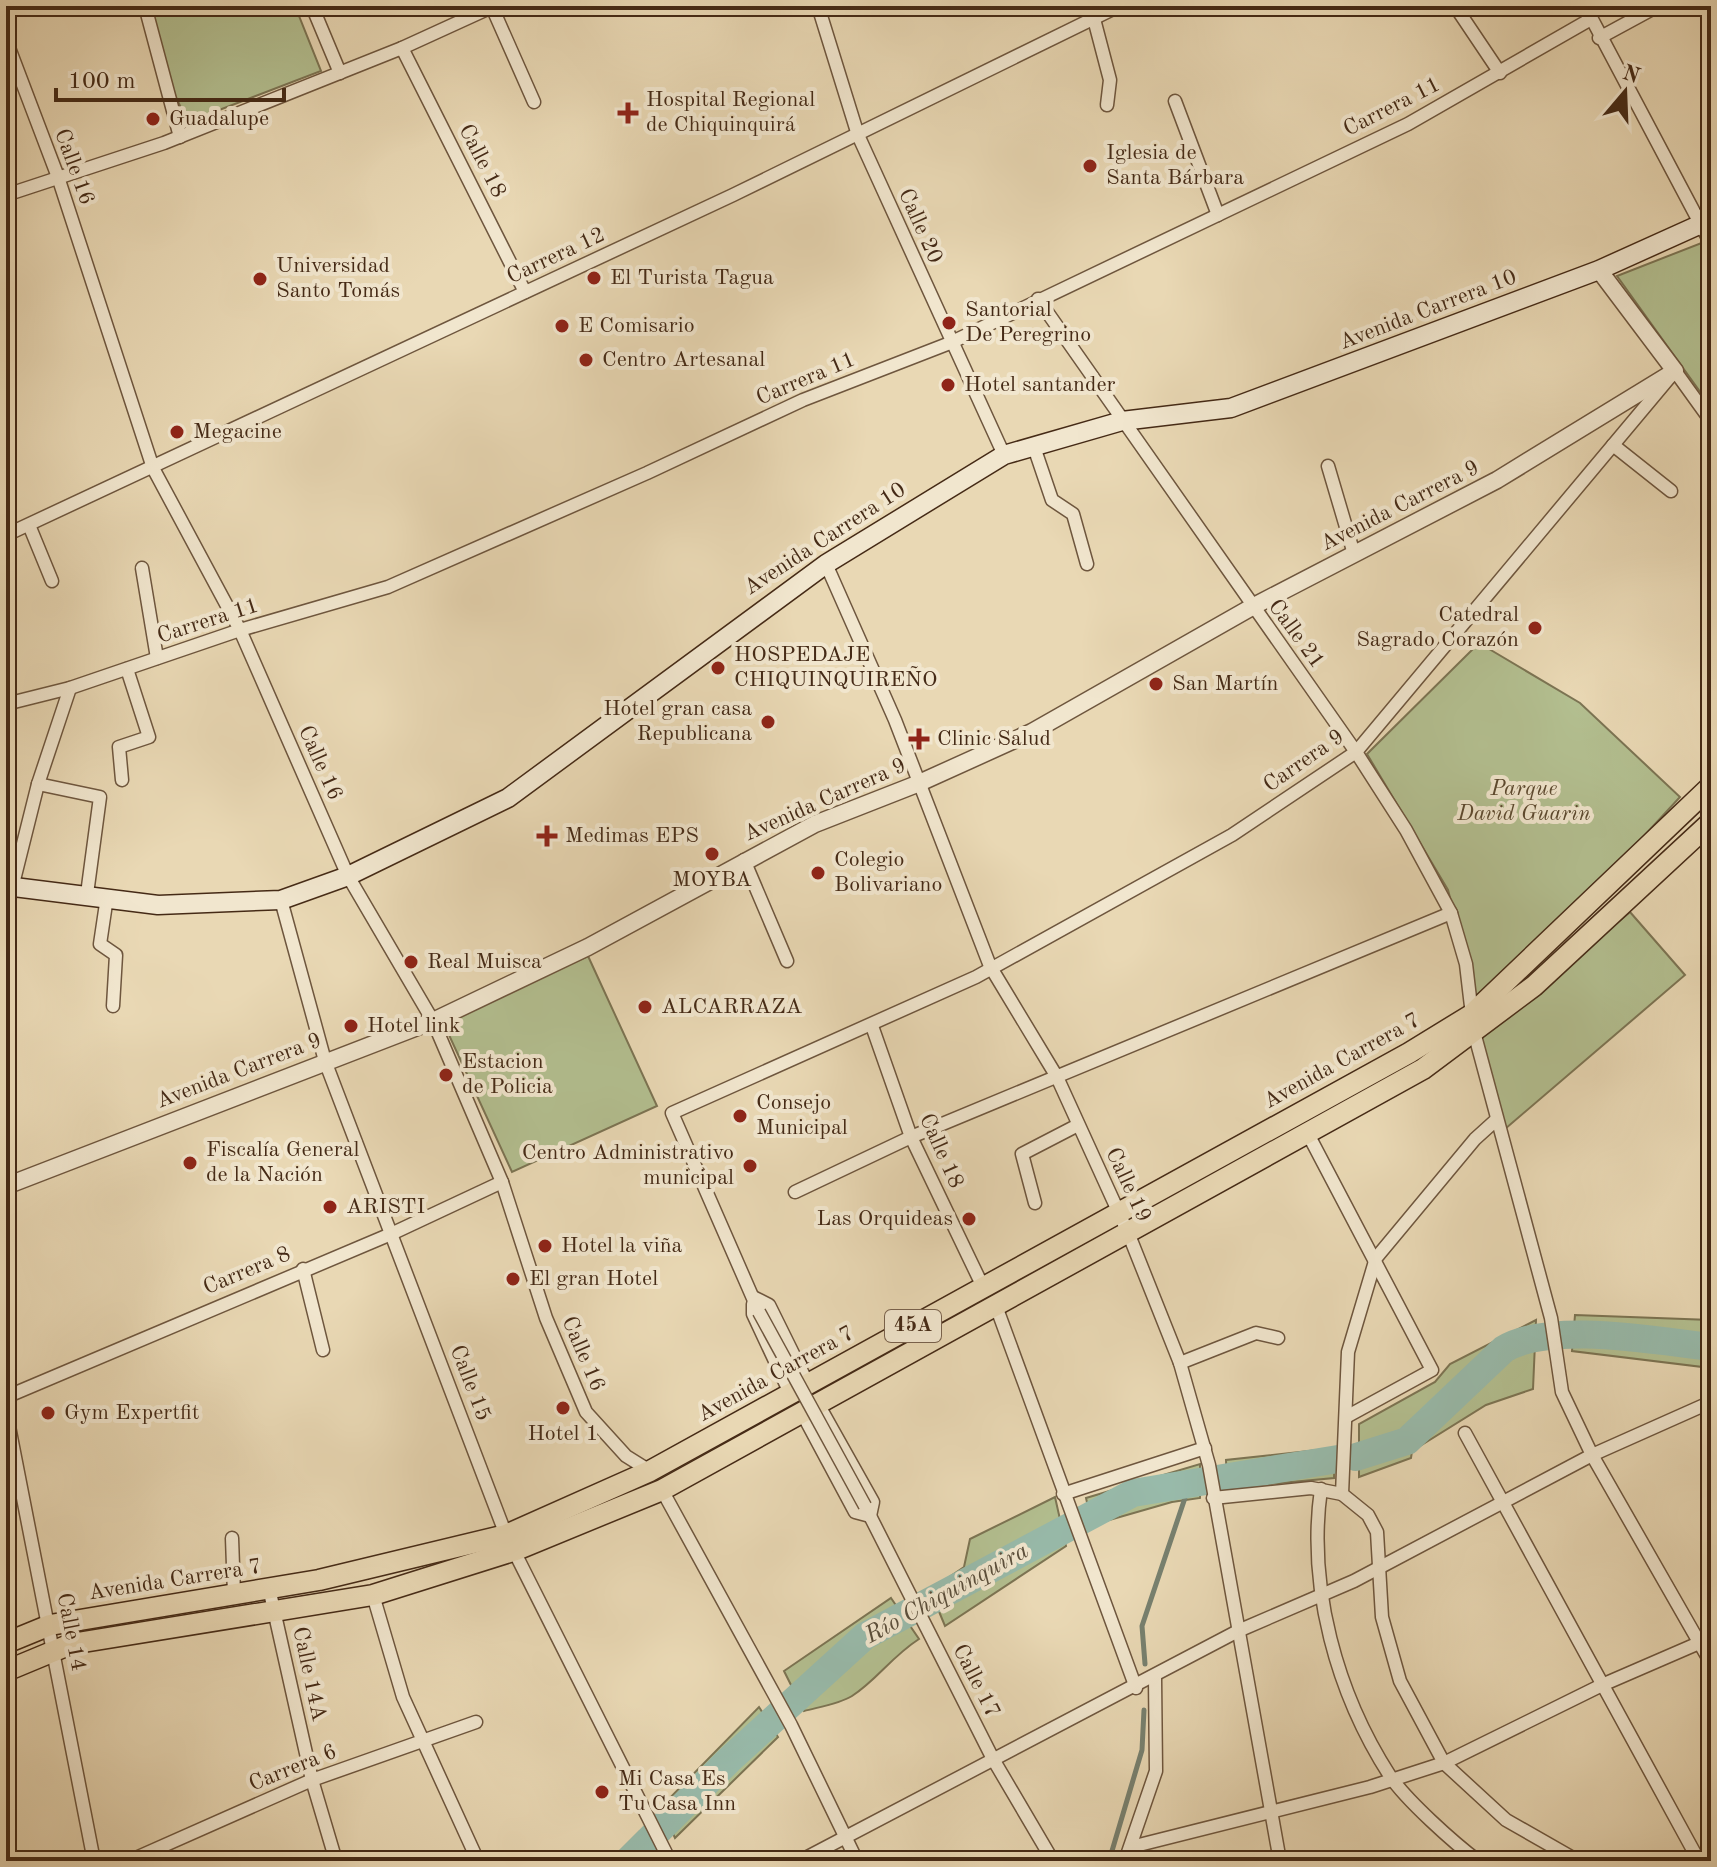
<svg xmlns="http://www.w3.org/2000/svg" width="1717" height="1867" font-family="'Old Standard TT',serif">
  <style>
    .green { fill: #b3bf90; stroke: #7c7453; stroke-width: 2 }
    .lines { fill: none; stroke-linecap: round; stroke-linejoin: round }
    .stream { stroke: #77806f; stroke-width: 5 }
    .river { stroke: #98baaa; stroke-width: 28 }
    .minor-casing { stroke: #6e563e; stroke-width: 15 }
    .tertiary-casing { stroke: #6e563e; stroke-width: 19 }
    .secondary-casing { stroke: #452a16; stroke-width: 21 }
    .primary-casing { stroke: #452a16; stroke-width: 23 }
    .minor { stroke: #f1e6ce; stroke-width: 12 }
    .tertiary { stroke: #f1e6ce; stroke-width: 16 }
    .secondary { stroke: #f1e6ce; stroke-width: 18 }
    .primary { stroke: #e9d8b4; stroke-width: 20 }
    .minor-bridge-casing { stroke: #6e563e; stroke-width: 15; stroke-linecap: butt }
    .minor-bridge { stroke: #f1e6ce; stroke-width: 12 }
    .poi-dot { fill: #8f2418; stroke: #f1e6ce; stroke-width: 3 }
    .labels { text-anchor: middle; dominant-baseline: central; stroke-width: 8; stroke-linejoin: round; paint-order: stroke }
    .shield { fill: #f1e6ce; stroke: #79624d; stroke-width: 2 }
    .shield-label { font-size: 20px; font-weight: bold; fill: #452a16 }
    .poi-label { font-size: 22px; fill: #452a16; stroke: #f1e6ce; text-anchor: start }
    .street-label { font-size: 22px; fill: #452a16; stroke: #f1e6ce }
    .park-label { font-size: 22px; font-style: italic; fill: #5b482e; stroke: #f1e6ce }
    .water-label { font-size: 24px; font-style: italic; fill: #5a4e3b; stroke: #f1e6ce }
  </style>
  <rect width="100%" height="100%" fill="#e9d8b4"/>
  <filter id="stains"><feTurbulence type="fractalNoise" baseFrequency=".0025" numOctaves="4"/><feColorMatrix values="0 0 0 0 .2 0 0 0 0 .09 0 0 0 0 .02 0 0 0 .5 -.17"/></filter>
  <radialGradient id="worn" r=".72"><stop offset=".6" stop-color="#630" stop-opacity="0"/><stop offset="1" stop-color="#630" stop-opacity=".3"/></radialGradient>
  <g class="green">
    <path d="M146,6H295L321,71L188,122L158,61Z"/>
    <path d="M1704,242L1711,257V407L1617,276Z"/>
    <path d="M1479,643L1580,703L1680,797L1522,968L1476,998L1448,890L1367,754Z"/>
    <path d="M1630,912L1685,975L1505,1129L1481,1038Z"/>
    <path d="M588,956L657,1106L512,1172L443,1022Z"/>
    <path d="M1575,1315L1711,1320V1368L1572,1351Z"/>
    <path d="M1536,1320L1533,1389L1486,1405L1412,1451L1411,1458L1359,1477V1424L1435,1382L1450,1364Z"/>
    <path d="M1335,1448L1334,1478L1227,1488L1226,1460Z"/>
    <path d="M1200,1464V1498L1172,1502L1092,1525L1086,1498Z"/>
    <path d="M1055,1497L1066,1546L945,1626L930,1590L964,1567L970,1539Z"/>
    <path d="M891,1598L919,1639C891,1657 877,1680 852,1696C839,1704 819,1707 804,1711L784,1671Z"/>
    <path d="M759,1707L778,1737L675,1838L661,1807Z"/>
    <path d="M639,1832L652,1860L610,1861Z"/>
  </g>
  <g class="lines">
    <g class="stream">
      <path d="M1145,1664L1142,1626L1190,1483"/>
      <path d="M1109,1861L1142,1750L1144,1710"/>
    </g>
    <g class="river">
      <path d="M1356,1457L1407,1441L1504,1349C1551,1321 1656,1341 1711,1347"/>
      <path d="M628,1861L729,1760L865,1636L1133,1493L1338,1459"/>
    </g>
    <defs>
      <g id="minor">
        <path d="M145,6L180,137"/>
        <path d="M312,6L340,73"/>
        <path d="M818,6L858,135L1004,455"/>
        <path d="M1455,6L1500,73"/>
        <path d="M1585,6L1711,244"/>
        <path d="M492,7L534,102"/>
        <path d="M1094,19L1110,80L1107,105"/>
        <path d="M1599,38L1658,6"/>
        <path d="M6,40L58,177L153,468L240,630L348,876L433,1021L502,1182L546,1318L586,1412L626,1456L650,1471"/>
        <path d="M402,48L525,292"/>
        <path d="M1175,101L1218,215"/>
        <path d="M6,195L164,143L402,48L494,6"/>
        <path d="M1038,299L1356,752L1406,830L1451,913L1466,964L1474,1032L1551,1318L1562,1392L1592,1455L1711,1663"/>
        <path d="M1613,445L1671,491"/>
        <path d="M1034,447L1052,500L1073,514L1087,564"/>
        <path d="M1328,466L1354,554"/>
        <path d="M29,525L52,581"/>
        <path d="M6,535L733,195L1119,6"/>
        <path d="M826,564L895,720L990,966L1057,1077L1129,1235L1180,1363L1209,1465L1280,1861"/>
        <path d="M142,568L157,658"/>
        <path d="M6,704L70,688L240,630L388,587L647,473L803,400L950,343L1408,124L1591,19"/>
        <path d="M122,780L119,747L149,737L127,669"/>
        <path d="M38,784L100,797L87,894"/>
        <path d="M744,860L787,961"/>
        <path d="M107,897L100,944L116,955L113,1006"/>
        <path d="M281,900L325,1061L506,1535L670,1861"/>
        <path d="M6,912L38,784L70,688"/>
        <path d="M872,1026L911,1137L984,1289"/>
        <path d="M1496,1120L1475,1139L1376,1258L1348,1352L1342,1494L1368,1515L1377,1532L1382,1617L1400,1681L1444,1763L1506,1820L1578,1861"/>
        <path d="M1308,1134L1432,1370L1346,1417"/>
        <path d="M795,1192L911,1137L1451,913"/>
        <path d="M1035,1203L1022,1154L1078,1125"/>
        <path d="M303,1269L323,1350"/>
        <path d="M753,1297L769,1305L808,1384"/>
        <path d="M753,1304V1314L790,1393"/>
        <path d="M996,1306L1136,1688"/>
        <path d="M759,1312L672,1113L976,977L1232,835L1356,752L1675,371L1711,421"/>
        <path d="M1180,1363L1256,1333L1278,1338"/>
        <path d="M6,1397L391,1234L502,1182"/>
        <path d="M6,1411L94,1861"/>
        <path d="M802,1413L855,1512L870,1516L873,1502L818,1404"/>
        <path d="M1465,1433L1699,1861"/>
        <path d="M1321,1489C1307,1587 1337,1694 1390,1776C1406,1800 1454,1843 1478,1861"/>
        <path d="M662,1490L791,1725L857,1861"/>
        <path d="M1063,1494L1205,1448"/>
        <path d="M1213,1498L1311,1488L1342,1494"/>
        <path d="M865,1506L993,1759L1053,1861"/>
        <path d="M232,1538L234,1594"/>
        <path d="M269,1588L312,1780L336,1861"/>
        <path d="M373,1595L403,1697L478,1861"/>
        <path d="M1131,1847L1370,1787L1444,1763L1602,1685L1699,1643"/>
        <path d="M129,1861L312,1780L476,1722"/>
        <path d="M800,1861L1238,1631L1354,1581L1592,1455L1711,1402"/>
        <path d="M1125,1861L1156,1771L1155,1678"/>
      </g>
      <path id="tertiary" d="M6,1186L433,1021L588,947L815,824L917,784L1032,732L1252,607L1497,480L1675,371L1599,270"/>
      <path id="secondary" d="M6,886L158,905L281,900L348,876L508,798L826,564L1004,455L1122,421L1231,408L1599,270L1701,224L1711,210"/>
      <g id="primary">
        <path d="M6,1643L50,1625L319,1580L506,1535L650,1471L1409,1053L1471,1015L1711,786"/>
        <path d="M6,1671L71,1644L373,1595L516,1550L662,1490L1423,1069L1534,986L1711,822"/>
      </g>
    </defs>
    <use href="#minor" class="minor-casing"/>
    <use href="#tertiary" class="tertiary-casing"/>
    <use href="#secondary" class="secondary-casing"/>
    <use href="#primary" class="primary-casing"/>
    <use href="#minor" class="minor"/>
    <use href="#tertiary" class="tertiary"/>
    <use href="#secondary" class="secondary"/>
    <use href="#primary" class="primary"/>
    <defs>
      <path id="minor-bridge" d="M759,1312L865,1506"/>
    </defs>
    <use href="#minor-bridge" class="minor-bridge-casing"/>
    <use href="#minor-bridge" class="minor-bridge"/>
  </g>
  <g class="poi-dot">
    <path d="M624 101h8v8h8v8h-8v8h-8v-8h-8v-8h8z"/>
    <circle cx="153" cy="119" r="8"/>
    <circle cx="1090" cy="166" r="8"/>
    <circle cx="594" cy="278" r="8"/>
    <circle cx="260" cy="279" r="8"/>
    <circle cx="949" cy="323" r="8"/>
    <circle cx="562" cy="326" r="8"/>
    <circle cx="586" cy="360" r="8"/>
    <circle cx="948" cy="385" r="8"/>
    <circle cx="177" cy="432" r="8"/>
    <circle cx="1535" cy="628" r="8"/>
    <circle cx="718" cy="668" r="8"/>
    <circle cx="1156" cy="684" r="8"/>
    <circle cx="768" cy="722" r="8"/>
    <path d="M915 727h8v8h8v8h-8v8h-8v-8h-8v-8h8z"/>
    <path d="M543 824h8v8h8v8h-8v8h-8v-8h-8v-8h8z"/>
    <circle cx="712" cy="854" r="8"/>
    <circle cx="818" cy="873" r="8"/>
    <circle cx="411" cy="962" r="8"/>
    <circle cx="645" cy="1007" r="8"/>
    <circle cx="351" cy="1026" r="8"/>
    <circle cx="446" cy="1075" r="8"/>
    <circle cx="740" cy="1116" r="8"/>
    <circle cx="190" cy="1163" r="8"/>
    <circle cx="750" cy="1166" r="8"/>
    <circle cx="330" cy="1207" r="8"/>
    <circle cx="969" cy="1219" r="8"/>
    <circle cx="545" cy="1246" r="8"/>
    <circle cx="513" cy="1279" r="8"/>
    <circle cx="563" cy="1408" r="8"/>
    <circle cx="48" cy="1413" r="8"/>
    <circle cx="602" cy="1792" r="8"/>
  </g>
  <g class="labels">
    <rect class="shield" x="885" y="1310" width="56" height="32" rx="6"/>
    <g class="shield-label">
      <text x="913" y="1326">45A</text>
    </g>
    <g class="poi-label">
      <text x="646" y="100">Hospital Regional<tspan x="646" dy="25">de Chiquinquirá</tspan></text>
      <text x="169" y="119">Guadalupe</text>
      <text x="1106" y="153">Iglesia de<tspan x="1106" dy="25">Santa Bárbara</tspan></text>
      <text x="276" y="266">Universidad<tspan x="276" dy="25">Santo Tomás</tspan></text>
      <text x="610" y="278">El Turista Tagua</text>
      <text x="965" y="310">Santorial<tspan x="965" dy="25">De Peregrino</tspan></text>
      <text x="578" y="326">E Comisario</text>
      <text x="602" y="360">Centro Artesanal</text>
      <text x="964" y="385">Hotel santander</text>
      <text x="193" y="432">Megacine</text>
      <text x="1519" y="615" text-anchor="end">Catedral<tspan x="1519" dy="25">Sagrado Corazón</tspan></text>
      <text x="734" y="655">HOSPEDAJE<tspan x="734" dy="25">CHIQUINQUIREÑO</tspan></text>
      <text x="1172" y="684">San Martín</text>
      <text x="752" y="709" text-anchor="end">Hotel gran casa<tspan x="752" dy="25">Republicana</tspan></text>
      <text x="937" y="739">Clinic Salud</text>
      <text x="565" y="836">Medimas EPS</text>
      <text x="834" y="860">Colegio<tspan x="834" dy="25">Bolivariano</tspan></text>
      <text x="712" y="880" text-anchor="middle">MOYBA</text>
      <text x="427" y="962">Real Muisca</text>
      <text x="661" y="1007">ALCARRAZA</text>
      <text x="367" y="1026">Hotel link</text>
      <text x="462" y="1062">Estacion<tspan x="462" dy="25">de Policia</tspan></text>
      <text x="756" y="1103">Consejo<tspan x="756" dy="25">Municipal</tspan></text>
      <text x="206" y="1150">Fiscalía General<tspan x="206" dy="25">de la Nación</tspan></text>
      <text x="734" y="1153" text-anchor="end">Centro Administrativo<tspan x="734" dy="25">municipal</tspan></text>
      <text x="346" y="1207">ARISTI</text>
      <text x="953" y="1219" text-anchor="end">Las Orquideas</text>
      <text x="561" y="1246">Hotel la viña</text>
      <text x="529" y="1279">El gran Hotel</text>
      <text x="64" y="1413">Gym Expertfit</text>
      <text x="563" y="1434" text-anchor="middle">Hotel 1</text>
      <text x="618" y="1779">Mi Casa Es<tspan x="618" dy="25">Tu Casa Inn</tspan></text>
    </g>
    <g class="street-label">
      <text transform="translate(1392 107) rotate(-27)">Carrera 11</text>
      <text transform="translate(482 161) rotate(63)">Calle 18</text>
      <text transform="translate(74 167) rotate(70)">Calle 16</text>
      <text transform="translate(920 226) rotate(66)">Calle 20</text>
      <text transform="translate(556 256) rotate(-25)">Carrera 12</text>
      <text transform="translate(1428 310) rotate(-21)">Avenida Carrera 10</text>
      <text transform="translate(806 379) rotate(-23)">Carrera 11</text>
      <text transform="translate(1400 506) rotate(-27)">Avenida Carrera 9</text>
      <text transform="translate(825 539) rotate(-33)">Avenida Carrera 10</text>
      <text transform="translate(208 621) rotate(-18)">Carrera 11</text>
      <text transform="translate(1296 634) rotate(54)">Calle 21</text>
      <text transform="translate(1304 761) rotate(-35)">Carrera 9</text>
      <text transform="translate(320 763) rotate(66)">Calle 16</text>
      <text transform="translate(825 800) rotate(-24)">Avenida Carrera 9</text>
      <text transform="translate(1342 1061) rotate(-29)">Avenida Carrera 7</text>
      <text transform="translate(239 1071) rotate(-21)">Avenida Carrera 9</text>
      <text transform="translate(941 1151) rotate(66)">Calle 18</text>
      <text transform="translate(1128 1185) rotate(65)">Calle 19</text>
      <text transform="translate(247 1271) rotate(-23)">Carrera 8</text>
      <text transform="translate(583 1354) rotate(67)">Calle 16</text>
      <text transform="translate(776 1374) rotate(-29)">Avenida Carrera 7</text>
      <text transform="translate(470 1383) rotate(69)">Calle 15</text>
      <text transform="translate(175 1580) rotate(-9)">Avenida Carrera 7</text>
      <text transform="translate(71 1632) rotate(79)">Calle 14</text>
      <text transform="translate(309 1674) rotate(78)">Calle 14A</text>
      <text transform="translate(976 1681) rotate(63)">Calle 17</text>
      <text transform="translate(293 1768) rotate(-22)">Carrera 6</text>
    </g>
    <g class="park-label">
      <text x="1524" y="789">Parque<tspan x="1524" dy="25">David Guarin</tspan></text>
    </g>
    <g class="water-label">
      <text transform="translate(947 1594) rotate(-29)">Río Chiquinquira</text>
    </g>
  </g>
  <rect width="1717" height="1867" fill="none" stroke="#e9d8b4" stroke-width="32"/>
  <rect x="8" y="8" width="1701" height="1851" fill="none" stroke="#452a16" stroke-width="4"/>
  <rect x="16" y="16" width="1685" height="1835" fill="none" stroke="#452a16" stroke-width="2"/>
  <g transform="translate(1625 92) rotate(19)" stroke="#f1e6ce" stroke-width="6" paint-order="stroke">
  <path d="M0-6L14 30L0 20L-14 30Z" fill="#452a16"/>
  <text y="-12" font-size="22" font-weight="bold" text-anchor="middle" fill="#452a16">N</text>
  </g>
  <path d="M56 88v12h228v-12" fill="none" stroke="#452a16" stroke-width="4"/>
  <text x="68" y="88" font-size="24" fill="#452a16" stroke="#f1e6ce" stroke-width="6" paint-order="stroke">100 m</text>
  <rect width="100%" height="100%" filter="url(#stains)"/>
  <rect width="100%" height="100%" fill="url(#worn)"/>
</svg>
